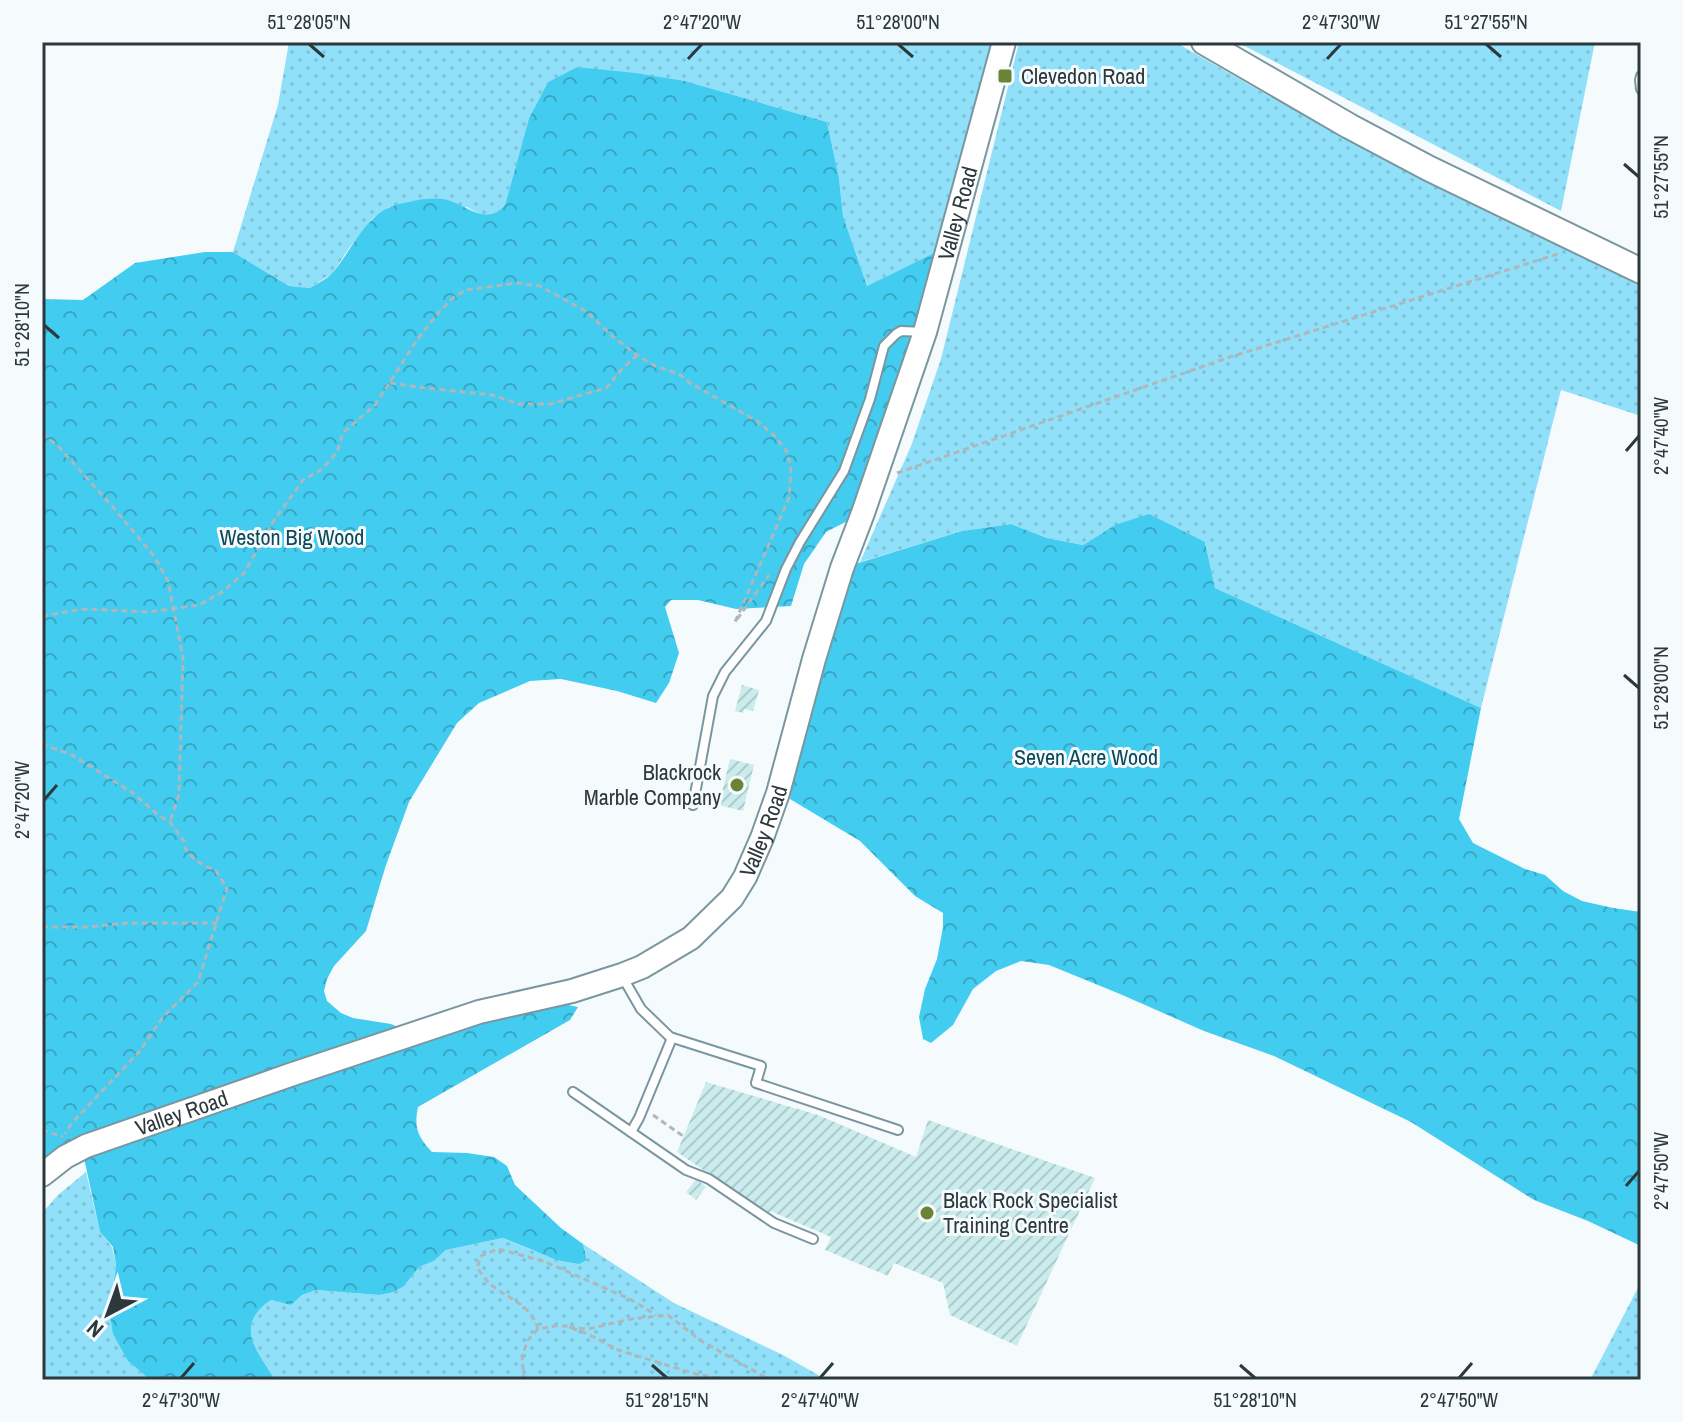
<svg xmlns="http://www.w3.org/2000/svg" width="1683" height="1422" font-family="'Archivo Narrow',sans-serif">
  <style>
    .grass { fill: url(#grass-dots) }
    .forest { fill: url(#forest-crowns) }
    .building { fill: url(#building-hatch) }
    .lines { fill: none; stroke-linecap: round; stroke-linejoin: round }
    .service-casing { stroke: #7a969f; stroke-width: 12 }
    .tertiary-casing { stroke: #7a969f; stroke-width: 26 }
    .secondary-casing { stroke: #7a969f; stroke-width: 28 }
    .path { stroke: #afb7ba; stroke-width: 3; stroke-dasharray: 6 4; stroke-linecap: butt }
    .service { stroke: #fff; stroke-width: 8 }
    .tertiary { stroke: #fff; stroke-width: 22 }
    .secondary { stroke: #fff; stroke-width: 24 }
    .ticks { fill: none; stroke: #2c383c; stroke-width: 3 }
    .poi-dot { fill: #6b8335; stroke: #f5fbfd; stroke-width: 3 }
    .labels { text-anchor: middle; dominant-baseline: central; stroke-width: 6; stroke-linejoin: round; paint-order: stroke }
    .poi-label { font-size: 22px; fill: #2c383c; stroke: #f5fbfd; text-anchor: start }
    .street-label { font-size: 22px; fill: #2c383c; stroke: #f5fbfd }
    .park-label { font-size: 22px; fill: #0d4857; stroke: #f5fbfd }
    .neatline { fill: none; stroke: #2c383c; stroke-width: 3 }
    .ticks-label { font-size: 20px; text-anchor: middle; fill: #2c383c }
  </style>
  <defs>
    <pattern id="grass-dots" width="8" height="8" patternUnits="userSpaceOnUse" patternTransform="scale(2)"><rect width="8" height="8" fill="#90e0f9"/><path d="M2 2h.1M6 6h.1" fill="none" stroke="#7cc1d6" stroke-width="1.8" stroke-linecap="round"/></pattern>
    <pattern id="forest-crowns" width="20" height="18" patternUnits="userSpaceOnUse" patternTransform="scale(2)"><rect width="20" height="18" fill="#41ccf0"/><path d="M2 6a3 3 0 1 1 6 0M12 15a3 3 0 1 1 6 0" fill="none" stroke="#37a7c4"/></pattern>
    <pattern id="building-hatch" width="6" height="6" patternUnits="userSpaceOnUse" patternTransform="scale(2)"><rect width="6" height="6" fill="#cbeced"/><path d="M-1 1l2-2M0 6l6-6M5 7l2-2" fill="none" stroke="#aecbcc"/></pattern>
  </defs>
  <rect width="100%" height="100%" fill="#f5fbfd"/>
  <g class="grass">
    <path d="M289,42H993L936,252L867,286L843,216L839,178L827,122L685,81L577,67L548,82L529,118L505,205C492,220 482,216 467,207H389L372,219L349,248L333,273L310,288L289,286L233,252L278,105Z"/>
    <path d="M1019,42H1175L1269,96L1395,161L1641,279V416L1561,390L1481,708L1215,588L1205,542L1115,525L1083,545L1047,538L1011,524L962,531L860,562L911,446L941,359Z"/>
    <path d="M1237,42H1595L1561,211Z"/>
    <path d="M86,1172L100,1232L112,1247L116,1263L110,1313L128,1361L150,1380H42V1213L58,1195Z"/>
    <path d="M503,1238L534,1251L587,1259L583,1244L674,1303L783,1355L827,1380H275C257,1350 233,1326 271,1300L291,1305L302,1295L316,1290L379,1295L404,1286L419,1267L434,1261L446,1250Z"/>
    <path d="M1641,1282V1380H1590Z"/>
  </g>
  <g class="forest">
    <path d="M577,67L635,73L685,81L827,122L839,178L843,216L867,286L936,252L863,513L826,532L804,564L791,606L736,609L698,600H671L665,607L679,653L669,683L656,703L617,691L561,679L530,681L479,703L457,723L409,802L386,865L366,931L334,966L327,979L324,991L327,1001L341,1013L353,1018L391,1024L403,1029L42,1158V299L83,300L135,263L205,252H233L289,286L310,288C318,283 329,278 335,270C354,246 367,212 399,204C413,201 428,197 443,199C466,203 485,228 505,205L529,118L548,82Z"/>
    <path d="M1149,514L1205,542L1215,588L1481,708L1459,819L1473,843L1525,869L1545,875L1563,891L1582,901L1613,908L1641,912V1246L1588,1221L1534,1200L1411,1122L1274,1056L1204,1031L1120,994L1049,965L1021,961L996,971L973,989L953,1025L931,1043L923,1039L919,1017L925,989L937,959L943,927V913L915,896L860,841L790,799L814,659L842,568L962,531L1011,524L1047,538L1083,545L1115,525Z"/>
    <path d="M559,1003L578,1007L570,1020L418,1107C414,1127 417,1136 432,1152L467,1153L494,1157L507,1166L515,1185L561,1228L583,1244L587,1260L579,1264L557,1260L503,1238L446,1250L434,1261L419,1267L404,1286L393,1292L379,1295L316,1290L302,1295L291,1305L271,1300C233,1326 257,1350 275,1380H150L128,1361L113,1334L110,1314L116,1264L113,1247L100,1232L84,1158L481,1018Z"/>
  </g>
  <g class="building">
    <path d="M742,685L759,690L753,711L744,709L743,713L735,711Z"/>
    <path d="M730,759L754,765L743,811L719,805Z"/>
    <path d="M706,1082L818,1115L916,1157L928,1120L1095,1178L1017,1346L950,1315L943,1283L894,1263L888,1276L825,1250L831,1237L770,1211L769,1215L677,1152Z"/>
    <path d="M696,1179L706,1187L696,1200L686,1192Z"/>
  </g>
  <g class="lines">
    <defs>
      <g id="service">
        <path d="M1641,76L1640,80L1641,89"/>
        <path d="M693,805L713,696L725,672L766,621L786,569L800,542L844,471L870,399L884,346L896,334L901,331L925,332"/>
        <path d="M622,976L641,1009L670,1037L761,1066L756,1083L898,1130"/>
        <path d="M573,1092L686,1170L709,1179L774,1223L813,1239"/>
        <path d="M631,1132L639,1118L672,1038"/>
      </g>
      <g id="tertiary">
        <path id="s1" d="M42,1175L65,1157L86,1146L290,1075L479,1012L572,991L622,975L642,967L691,938L732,898L745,877L762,838L778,793L814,659L842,568L863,513L925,332L1004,42"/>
      </g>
      <path id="secondary" d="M1204,42L1349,126L1428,168L1641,271"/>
    </defs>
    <use href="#service" class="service-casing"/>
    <use href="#tertiary" class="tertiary-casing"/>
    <use href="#secondary" class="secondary-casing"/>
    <g class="path">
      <path d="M390,383L425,388L492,395L519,404H550L606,388L622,369L636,356"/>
      <path d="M42,434L57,445L112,506L154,556L168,581L183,657L179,794L170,822"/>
      <path d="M897,473L1230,357L1558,254"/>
      <path d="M42,616L84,609L149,612L199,605L222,592L244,573L273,522L303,480L322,469L337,452L343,433L375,405L417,340L439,312L453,298L465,290L518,283L540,286L587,312L612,336L637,355L655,366L679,374L690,383L757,421L775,436L787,452L791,469L789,498L735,622L769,575"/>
      <path d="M42,744L72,755L133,793L157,814L170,822L184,841L186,850L196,861L216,871L227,888L198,982L163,1017L139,1052L71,1124L65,1134"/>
      <path d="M42,927H87L127,923H217"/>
      <path d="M653,1115L683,1136"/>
      <path d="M42,1130L63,1137"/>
      <path d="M569,1327L588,1329L631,1319L668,1315L700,1340L770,1380"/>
      <path d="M538,1329C531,1304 508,1299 490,1284C486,1280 481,1273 477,1268L481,1256L498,1249L543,1261L630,1299L656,1315"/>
      <path d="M524,1380L522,1356L528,1340L538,1329L554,1326H566L588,1334L618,1350L696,1374L728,1380"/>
    </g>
    <use href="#service" class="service"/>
    <use href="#tertiary" class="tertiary"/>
    <use href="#secondary" class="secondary"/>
  </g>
  <path class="ticks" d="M309,44L324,57M898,44L913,57M1486,44L1501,57M688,59L702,44M1327,59L1341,44M1624,164L1639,177M44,325L59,338M1626,451L1639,436M1624,675L1639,688M44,800L57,785M1626,1186L1639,1171M652,1365L667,1378M1240,1365L1255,1378M181,1378L194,1363M820,1378L833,1363M1459,1378L1472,1363"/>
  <g class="poi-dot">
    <rect x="997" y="68" width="16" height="16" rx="4"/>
    <circle cx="737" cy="785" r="8"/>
    <circle cx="927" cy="1213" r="8"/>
  </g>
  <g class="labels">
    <g class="poi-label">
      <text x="1021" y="76">Clevedon Road</text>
      <text x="721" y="772" text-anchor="end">Blackrock<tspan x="721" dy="25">Marble Company</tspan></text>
      <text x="943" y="1200">Black Rock Specialist<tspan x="943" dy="25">Training Centre</tspan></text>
    </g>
    <g class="street-label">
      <text stroke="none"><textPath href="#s1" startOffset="1474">Valley Road</textPath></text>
      <text stroke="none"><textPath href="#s1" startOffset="826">Valley Road</textPath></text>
      <text stroke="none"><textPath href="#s1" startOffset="154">Valley Road</textPath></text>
    </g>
    <g class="park-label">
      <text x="292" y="537">Weston Big Wood</text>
      <text x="1086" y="757">Seven Acre Wood</text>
    </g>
  </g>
  <rect width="1683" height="1422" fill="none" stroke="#f5fbfd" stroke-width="88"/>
  <g transform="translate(108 1314) rotate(221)" stroke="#f5fbfd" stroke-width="6" paint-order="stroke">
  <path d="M0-6L14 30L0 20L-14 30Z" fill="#2c383c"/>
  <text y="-12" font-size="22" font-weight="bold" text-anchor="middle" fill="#2c383c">N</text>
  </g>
  <rect x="44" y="44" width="1595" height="1334" class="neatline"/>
  <g class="ticks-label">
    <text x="309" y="29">51°28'05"N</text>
    <text x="702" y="29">2°47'20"W</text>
    <text x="898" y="29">51°28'00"N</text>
    <text x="1341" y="29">2°47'30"W</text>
    <text x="1486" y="29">51°27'55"N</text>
    <text transform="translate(1661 177) rotate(-90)" y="7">51°27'55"N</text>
    <text transform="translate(22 325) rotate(-90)" y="7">51°28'10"N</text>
    <text transform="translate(1661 436) rotate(-90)" y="7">2°47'40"W</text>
    <text transform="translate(1661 688) rotate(-90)" y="7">51°28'00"N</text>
    <text transform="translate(22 800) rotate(-90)" y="7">2°47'20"W</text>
    <text transform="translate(1661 1171) rotate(-90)" y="7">2°47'50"W</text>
    <text x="181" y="1407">2°47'30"W</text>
    <text x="667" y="1407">51°28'15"N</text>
    <text x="820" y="1407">2°47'40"W</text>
    <text x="1255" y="1407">51°28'10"N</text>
    <text x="1459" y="1407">2°47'50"W</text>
  </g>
</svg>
